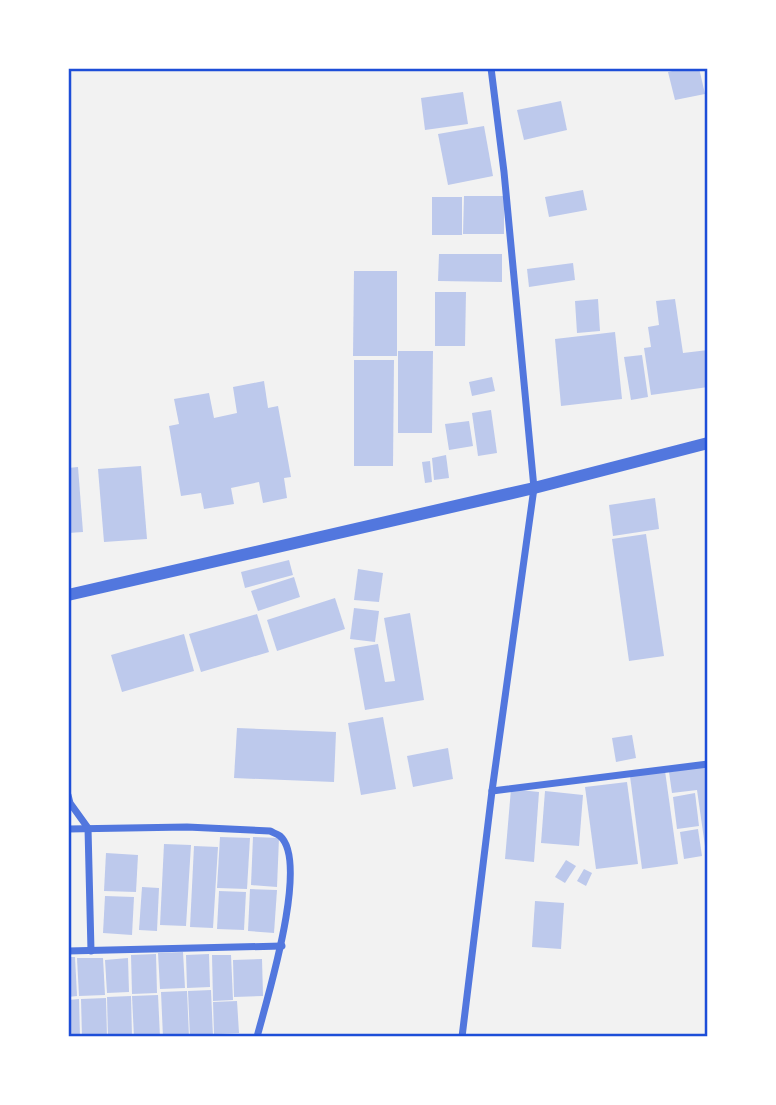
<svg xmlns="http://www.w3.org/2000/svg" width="776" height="1105" font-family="Barlow,sans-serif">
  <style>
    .building { fill: #bdc9ec }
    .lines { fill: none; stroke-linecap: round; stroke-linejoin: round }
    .minor { stroke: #5277de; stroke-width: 7 }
    .tertiary { stroke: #5277de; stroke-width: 12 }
    .neatline { fill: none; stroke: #1d4ed8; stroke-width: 2.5 }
  </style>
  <rect width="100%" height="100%" fill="#f2f2f2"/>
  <g class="building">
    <path d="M685,68H699L705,94L675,100L668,72Z"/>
    <path d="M463,92L468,124L425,130L421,98Z"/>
    <path d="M561,101L567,130L524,140L517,110Z"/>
    <path d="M484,126L493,176L448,185L438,134Z"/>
    <path d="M583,190L587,210L549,217L545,197Z"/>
    <path d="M464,196H504V234H463Z"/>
    <rect x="432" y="197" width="30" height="38"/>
    <path d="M439,254H502V282L438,281Z"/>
    <path d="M573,263L575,280L529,287L527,269Z"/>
    <path d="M354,271H397V356H353Z"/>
    <path d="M435,292H466L465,346H435Z"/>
    <path d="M598,299L600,331L577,333L575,301Z"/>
    <path d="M675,299L683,353L708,350V387L651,395L644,348L651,347L648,327L659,325L656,301Z"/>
    <path d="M615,332L622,399L561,406L555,339Z"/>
    <path d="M398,351H433L432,433H398Z"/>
    <path d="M642,355L648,397L631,400L624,357Z"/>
    <path d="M354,360H394L393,466H354Z"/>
    <path d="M492,377L495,391L472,396L469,382Z"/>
    <path d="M264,381L268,408L278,406L291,477L284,478L287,498L263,503L259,482L231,488L234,504L204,509L201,493L181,496L169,426L179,424L174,399L209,393L214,418L237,413L233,387Z"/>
    <path d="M491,410L497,453L478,456L472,413Z"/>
    <path d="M469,421L473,446L449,450L445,424Z"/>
    <path d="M446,455L449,478L434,480L432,458Z"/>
    <path d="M430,461L432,482L425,483L422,462Z"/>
    <path d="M141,466L147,539L104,542L98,469Z"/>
    <path d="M78,467L83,532L68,533V468Z"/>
    <path d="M655,498L659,529L613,536L609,505Z"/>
    <path d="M646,534L664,656L629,661L612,539Z"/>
    <path d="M289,560L293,575L245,588L241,572Z"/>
    <path d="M358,569L383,573L379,602L354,600Z"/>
    <path d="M294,577L300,597L258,611L251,591Z"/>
    <path d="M335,598L345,629L277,651L267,620Z"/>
    <path d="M354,608L379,611L375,642L350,639Z"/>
    <path d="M410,613L424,700L365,710L354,648L378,644L385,682L395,681L384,618Z"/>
    <path d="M257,614L269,652L201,672L189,634Z"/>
    <path d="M184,634L194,671L122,692L111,655Z"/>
    <path d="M383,717L396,789L361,795L348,723Z"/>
    <path d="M237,728L336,732L334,782L234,778Z"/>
    <path d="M632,735L636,758L616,762L612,738Z"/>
    <path d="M448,748L453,779L413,787L407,756Z"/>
    <path d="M708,766V853H706L697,790L672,793L669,772Z"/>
    <path d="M665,771L678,864L642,869L630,776Z"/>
    <path d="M627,782L638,864L596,869L585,787Z"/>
    <path d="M511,789L539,792L534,862L505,859Z"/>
    <path d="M545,791L583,795L579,846L541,843Z"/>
    <path d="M695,793L699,826L677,829L673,797Z"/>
    <path d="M698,829L702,856L684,859L680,832Z"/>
    <path d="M220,837L250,838L247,889L217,888Z"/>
    <path d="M253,837L279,838L277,887L251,885Z"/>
    <path d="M164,844L191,845L186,926L160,925Z"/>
    <path d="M194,846L218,847L213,928L190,927Z"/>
    <path d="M106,853L138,855L136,892L104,891Z"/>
    <path d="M566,860L576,866L565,883L555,877Z"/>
    <path d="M584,869L592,873L586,886L577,881Z"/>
    <path d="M142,887L159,888L157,931L139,930Z"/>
    <path d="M250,889L277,890L274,933L248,931Z"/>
    <path d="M219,891L246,892L244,930L217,929Z"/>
    <path d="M105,896L134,897L132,935L103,933Z"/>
    <path d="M535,901L564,903L561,949L532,947Z"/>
    <path d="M183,952L185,988L160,989L158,953Z"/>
    <path d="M156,954L157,993L132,994L131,955Z"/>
    <path d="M209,954L210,987L187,988L186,955Z"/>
    <path d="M212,955H231L233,1000L213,1001Z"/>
    <path d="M68,957H75L77,996L68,997Z"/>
    <path d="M77,958H103L105,995L79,996Z"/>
    <path d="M128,958L129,992L107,993L105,960Z"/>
    <path d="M262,959L263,996L234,997L233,960Z"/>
    <path d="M211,990L213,1037H190L188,991Z"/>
    <path d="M187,991L189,1037H163L161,992Z"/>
    <path d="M158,995L160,1037H134L132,996Z"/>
    <path d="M131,996L132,1037H108L107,997Z"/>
    <path d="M106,998L107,1037H82L81,999Z"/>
    <path d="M79,999L80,1037H68V1000Z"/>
    <path d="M237,1001L239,1033L214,1034L213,1002Z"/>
  </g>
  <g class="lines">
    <g class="minor">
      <path d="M492,791L708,764"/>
      <path d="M68,795L70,803L88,828L91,951"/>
      <path d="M68,829L187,827L270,831C274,833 277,834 280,836C310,862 266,1002 257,1037"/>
      <path d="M68,951L282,946"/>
      <path d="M462,1037L492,791L534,488L504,172L491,68"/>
    </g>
    <path class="tertiary" d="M68,595L534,488L708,443"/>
  </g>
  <rect width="776" height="1105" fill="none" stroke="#ffffff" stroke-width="140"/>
  <rect x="70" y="70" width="636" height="965" class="neatline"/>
</svg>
